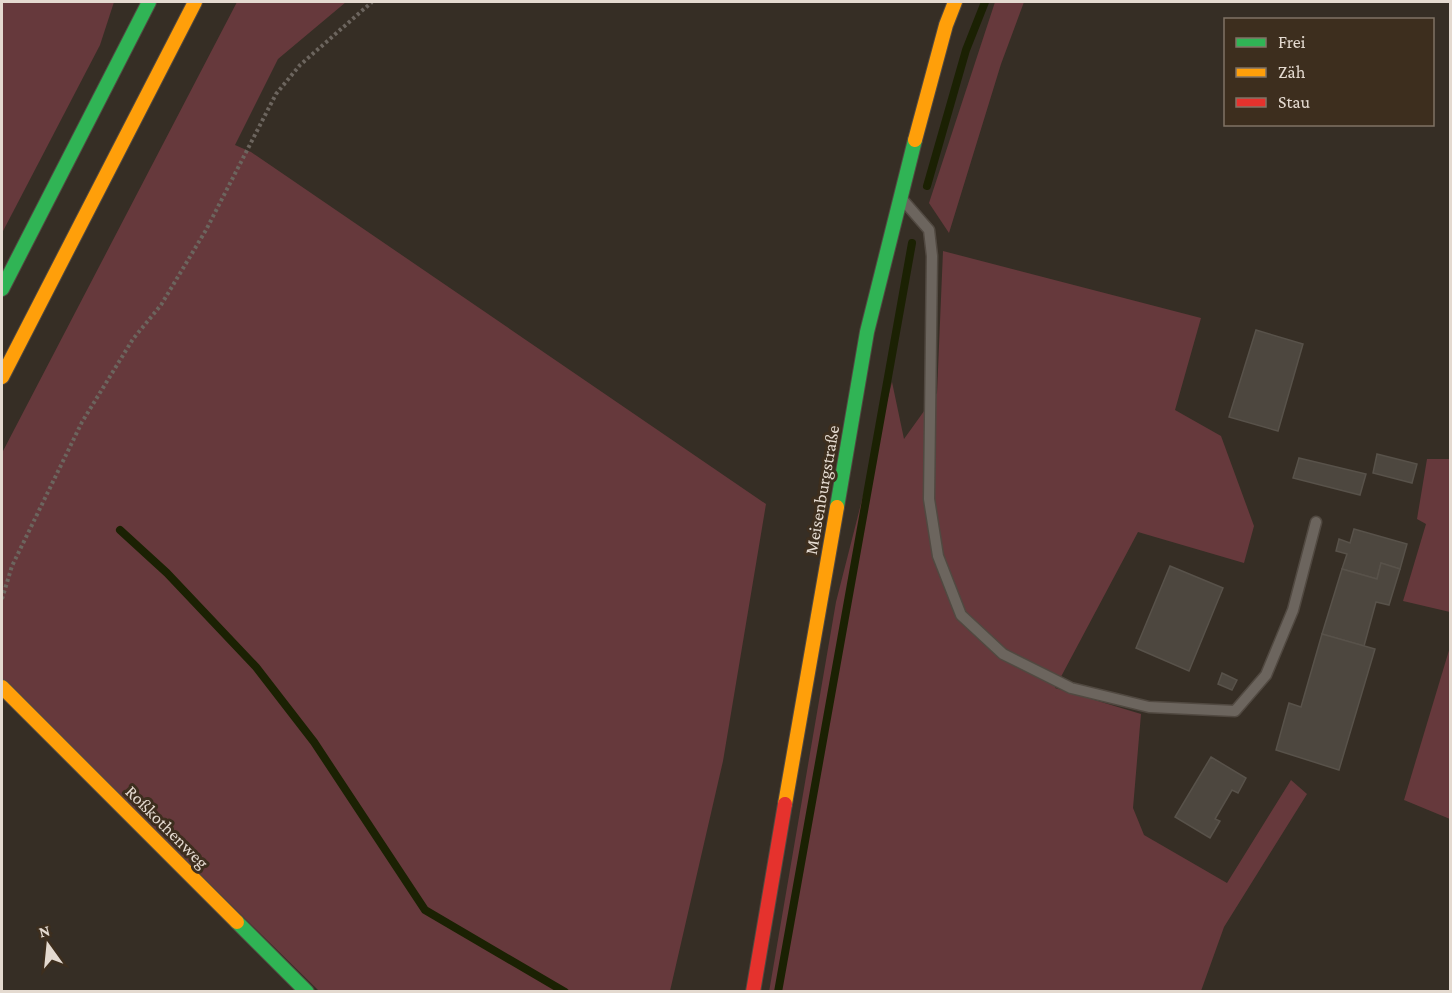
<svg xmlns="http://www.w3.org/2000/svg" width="1452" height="993" font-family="'Crimson Pro',serif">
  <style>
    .green { fill: #66393c }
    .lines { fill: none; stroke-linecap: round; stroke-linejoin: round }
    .stream { stroke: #1b2103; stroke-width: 8 }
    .building { fill: #4d473f; stroke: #58524a; stroke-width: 1.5 }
    .lane-casing { stroke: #514941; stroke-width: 13 }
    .fast-casing { stroke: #514941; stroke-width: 16 }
    .slow-casing { stroke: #514941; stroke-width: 16 }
    .jam-casing { stroke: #514941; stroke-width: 16 }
    .path { stroke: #6c655e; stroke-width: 4; stroke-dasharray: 3 3; stroke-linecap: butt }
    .lane { stroke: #6c655e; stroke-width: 10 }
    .fast { stroke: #30b455; stroke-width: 14 }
    .slow { stroke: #ff9f0a; stroke-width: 14 }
    .jam { stroke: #e5322d; stroke-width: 14 }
    .labels { text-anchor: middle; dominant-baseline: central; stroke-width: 6; stroke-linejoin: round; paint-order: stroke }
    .street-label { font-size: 18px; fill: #e4dad0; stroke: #3d2e1e }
  </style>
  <rect width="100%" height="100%" fill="#362e25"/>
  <g class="green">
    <path d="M2,2H114L100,45L2,233Z"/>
    <path d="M237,2H346L278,59L235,145L251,152L766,504L723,761L670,991H319L2,680V453Z"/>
    <path d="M995,2H1024L1001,64L949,233L929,203Z"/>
    <path d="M943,251L1201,318L1175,410L1221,436L1254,526L1244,563L1138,532L1055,688L1141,714L1133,808L1144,835L1227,883L1291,780L1307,794L1224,927L1201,991L769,992L836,602L892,382L904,439L937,393Z"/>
    <path d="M1427,459H1450V612L1403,601L1426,524L1417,519Z"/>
    <path d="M1450,647V819L1404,800Z"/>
  </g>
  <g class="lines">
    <g class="stream">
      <path d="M927,186L966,50L985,2"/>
      <path d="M120,530L167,573L256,667L314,742L425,910L565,992"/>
      <path d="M778,992L912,243"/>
    </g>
  </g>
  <g class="building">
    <path d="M1256,330L1303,344L1278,431L1229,417Z"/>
    <path d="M1377,454L1417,464L1412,483L1373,473Z"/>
    <path d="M1299,458L1366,474L1360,495L1293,478Z"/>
    <path d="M1354,529L1407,544L1400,569L1381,563L1377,579L1342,569L1347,554L1336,551L1339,539L1350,543Z"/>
    <path d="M1381,563L1400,569L1389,605L1376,602L1364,646L1322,634L1342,569L1377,579Z"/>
    <path d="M1170,566L1223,588L1189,671L1136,648Z"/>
    <path d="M1322,634L1375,649L1339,770L1276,750L1289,703L1301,707Z"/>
    <path d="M1222,673L1237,680L1232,690L1218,684Z"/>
    <path d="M1211,757L1246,778L1238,793L1232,790L1215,819L1220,821L1210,838L1175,817Z"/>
  </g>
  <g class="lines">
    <defs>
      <path id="lane" d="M902,199L929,230L932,256L929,499L938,556L961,615L1003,654L1071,688L1149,707L1235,711L1266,675L1293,610L1316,522"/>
      <g id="fast">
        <path d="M2,289L149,2"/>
        <path d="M837,507L867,332L915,140"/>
        <path d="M237,922L307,992"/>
      </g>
      <g id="slow">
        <path d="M915,140L946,25L955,2"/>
        <path d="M2,377L195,2"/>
        <path d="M2,687L237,922"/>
        <path d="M785,804L837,507"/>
      </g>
      <path id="jam" d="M753,992L785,804"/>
    </defs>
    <use href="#lane" class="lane-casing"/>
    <use href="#fast" class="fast-casing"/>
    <use href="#slow" class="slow-casing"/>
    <use href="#jam" class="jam-casing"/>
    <path class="path" d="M2,599L12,566L82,422L133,339L161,305L206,230L276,94L300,65L372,2"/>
    <use href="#lane" class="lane"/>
    <use href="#fast" class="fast"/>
    <use href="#slow" class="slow"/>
    <use href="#jam" class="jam"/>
  </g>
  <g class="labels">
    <g class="street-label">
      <text transform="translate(822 490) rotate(-80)">Meisenburgstraße</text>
      <text transform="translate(167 827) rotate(45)">Roßkothenweg</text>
    </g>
  </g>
  <rect width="1452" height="993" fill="none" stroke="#e4dad0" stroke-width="6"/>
  <rect x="1224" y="18" width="210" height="108" fill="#3d2e1e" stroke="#807365" stroke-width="1.5"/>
  <rect x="1236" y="38" width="30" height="9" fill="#30b455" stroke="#807365" stroke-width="1.5"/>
  <text x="1278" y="48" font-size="18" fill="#e4dad0">Frei</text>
  <rect x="1236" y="68" width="30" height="9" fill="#ff9f0a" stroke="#807365" stroke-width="1.5"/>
  <text x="1278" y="78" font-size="18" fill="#e4dad0">Zäh</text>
  <rect x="1236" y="98" width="30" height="9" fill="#e5322d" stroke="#807365" stroke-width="1.5"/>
  <text x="1278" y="108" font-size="18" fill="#e4dad0">Stau</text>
  <g transform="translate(48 945) rotate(345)" stroke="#3d2e1e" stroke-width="4.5" paint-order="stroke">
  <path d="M0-4.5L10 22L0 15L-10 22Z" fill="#e4dad0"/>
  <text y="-9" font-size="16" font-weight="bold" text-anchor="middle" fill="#e4dad0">N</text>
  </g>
</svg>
